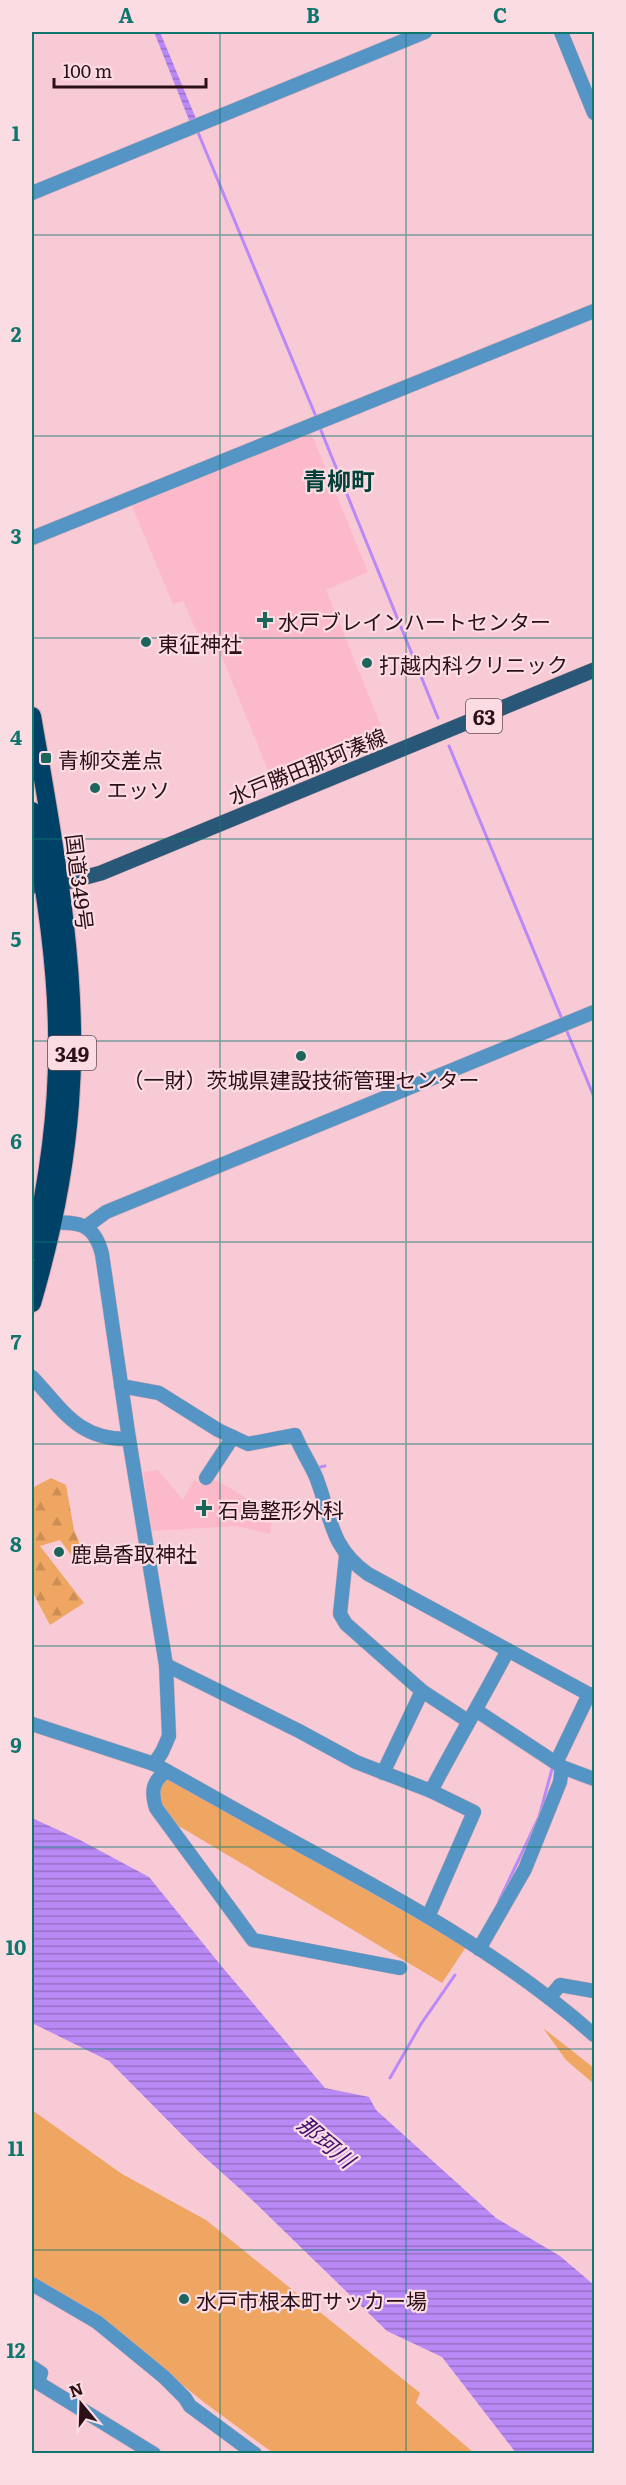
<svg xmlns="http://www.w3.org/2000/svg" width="626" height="2485" font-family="Literata,'Noto Sans JP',serif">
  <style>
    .built { fill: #fcb9c9 }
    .grass { fill: #eea662 }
    .forest { fill: url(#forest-firs) }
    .water { fill: url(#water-rules) }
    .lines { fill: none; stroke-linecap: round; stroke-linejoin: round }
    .stream { stroke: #b98af6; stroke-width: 3 }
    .minor-casing { stroke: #d3a9b3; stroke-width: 15 }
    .major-casing { stroke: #d3a9b3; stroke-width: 16 }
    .highway-casing { stroke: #d3a9b3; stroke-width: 20 }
    .minor { stroke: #5595c5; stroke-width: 14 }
    .major { stroke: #295777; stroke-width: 15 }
    .highway { stroke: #004167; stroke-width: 18 }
    .grid { fill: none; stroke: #0f766e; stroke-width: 1.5; stroke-opacity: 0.55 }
    .poi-dot { fill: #1c655c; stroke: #fbdce3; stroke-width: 2 }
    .labels { text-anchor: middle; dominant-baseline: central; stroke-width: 4.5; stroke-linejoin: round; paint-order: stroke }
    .shield { fill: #fbdce3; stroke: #694d55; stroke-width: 1.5 }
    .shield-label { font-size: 20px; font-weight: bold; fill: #2b1018 }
    .poi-label { font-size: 21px; fill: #2b1018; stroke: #fbdce3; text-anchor: start }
    .street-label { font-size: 21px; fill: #2b1018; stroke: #fbdce3 }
    .water-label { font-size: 22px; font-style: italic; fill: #430f6f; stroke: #fbdce3 }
    .quarter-label { font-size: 24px; font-weight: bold; fill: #01413a; stroke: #fbdce3 }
    .neatline { fill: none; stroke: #0f766e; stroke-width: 2 }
    .grid-label { font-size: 20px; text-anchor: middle; font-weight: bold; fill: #0f766e }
  </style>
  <defs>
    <pattern id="forest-firs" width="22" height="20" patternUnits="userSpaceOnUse" patternTransform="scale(1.5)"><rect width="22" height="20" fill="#eea662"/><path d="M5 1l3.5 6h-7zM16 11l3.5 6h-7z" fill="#cc8e54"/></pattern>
    <pattern id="water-rules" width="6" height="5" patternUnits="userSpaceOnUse" patternTransform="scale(1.5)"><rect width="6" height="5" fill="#b98af6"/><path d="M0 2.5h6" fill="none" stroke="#976fc6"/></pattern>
  </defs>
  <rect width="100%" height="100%" fill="#f8cad5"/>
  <g class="built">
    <path d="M311,433L368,572L326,590L385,736L272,780L214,637L201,641L183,601L173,604L132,506Z"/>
    <path d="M158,1470L183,1500L194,1480L204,1486L210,1477L242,1495L272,1517L270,1534L237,1526L152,1531L143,1472Z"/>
  </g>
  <g class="grass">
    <path d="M167,1776L466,1947L442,1983L172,1822L156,1796Z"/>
    <path d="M543,2028L594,2068V2084L566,2060Z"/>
    <path d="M32,2110L122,2174L206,2220L420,2393L416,2403L474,2453H273L205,2403L99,2318L32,2279Z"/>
  </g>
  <path class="forest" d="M51,1478L66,1485L74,1530L84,1554L77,1563L60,1540L40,1546L84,1603L50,1625L32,1591V1488Z"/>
  <g class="water">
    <path d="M154,32H160L197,121L191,125Z"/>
    <path d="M32,1818L80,1840L149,1877L223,1968L325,2088L369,2097L376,2110L496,2218L560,2256L594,2285V2453H516L442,2357L387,2331L248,2196L200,2153L109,2061L32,2023Z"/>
  </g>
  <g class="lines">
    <g class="stream">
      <path d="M197,130L317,419"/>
      <path d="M320,428L438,718"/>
      <path d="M449,746L562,1019"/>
      <path d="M566,1029L594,1097"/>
      <path d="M315,1468L325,1466"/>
      <path d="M499,1901L539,1817L552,1769"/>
      <path d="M390,2078L421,2024L455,1975"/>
    </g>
    <defs>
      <g id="minor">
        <path d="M561,32L594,113"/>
        <path d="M32,193L425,32"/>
        <path d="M32,538L594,311"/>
        <path d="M87,1226L106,1212L594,1012"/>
        <path d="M32,1377C63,1410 78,1440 129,1439"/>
        <path d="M121,1386L159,1393L218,1430L248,1444L295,1435C301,1450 310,1463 316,1477C332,1518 329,1546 368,1574L594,1697"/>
        <path d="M206,1478L233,1437"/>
        <path d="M346,1556L340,1614L346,1624L422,1691L468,1721"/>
        <path d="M166,1665L299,1731L356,1762L431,1791L474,1812L428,1917"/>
        <path d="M477,1711L562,1767L594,1779"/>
        <path d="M32,1724L154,1764L162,1752L169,1736L166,1665L129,1439L102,1254C93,1219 75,1223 44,1222"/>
        <path d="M556,1763L589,1694"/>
        <path d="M154,1764C198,1788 241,1813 285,1837C392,1895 503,1954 594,2035"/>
        <path d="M167,1771C152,1781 151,1792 156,1808L253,1940L400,1968"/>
        <path d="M383,1773L422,1691"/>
        <path d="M431,1791C456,1743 483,1698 508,1650"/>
        <path d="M479,1949L525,1869L560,1782L562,1767"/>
        <path d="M549,1998L560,1985L594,1991"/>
        <path d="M32,2284L97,2322L164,2377L185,2398L190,2406L255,2454"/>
        <path d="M32,2367L41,2373L38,2382"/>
        <path d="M32,2379L154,2454"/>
      </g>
      <path id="major" d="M32,886L60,884L101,873L594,670"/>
      <g id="highway">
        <path d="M32,716C54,843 80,974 70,1103C65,1172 51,1238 32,1303"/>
        <path d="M32,811C43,882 56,956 57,1029C59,1103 49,1178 32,1251"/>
      </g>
    </defs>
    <use href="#minor" class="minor-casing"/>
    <use href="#major" class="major-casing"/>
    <use href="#highway" class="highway-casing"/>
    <use href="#minor" class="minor"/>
    <use href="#major" class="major"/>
    <use href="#highway" class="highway"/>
  </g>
  <path class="grid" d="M220,32V2454M406,32V2454M32,235H594M32,436H594M32,638H594M32,839H594M32,1041H594M32,1242H594M32,1444H594M32,1646H594M32,1847H594M32,2049H594M32,2250H594"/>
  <g class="poi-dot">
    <path d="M262 611h6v6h6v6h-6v6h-6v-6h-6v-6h6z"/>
    <circle cx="146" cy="642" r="6"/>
    <circle cx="367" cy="663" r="6"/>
    <rect x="40" y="752" width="12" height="12" rx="3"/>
    <circle cx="95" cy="788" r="6"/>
    <circle cx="301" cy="1056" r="6"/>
    <path d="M201 1499h6v6h6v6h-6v6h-6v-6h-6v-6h6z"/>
    <circle cx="59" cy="1552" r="6"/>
    <circle cx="184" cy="2299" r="6"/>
  </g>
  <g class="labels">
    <g class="shield">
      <rect x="466" y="699" width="36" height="34" rx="4.5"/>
      <rect x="48" y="1036" width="48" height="34" rx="4.5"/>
    </g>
    <g class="shield-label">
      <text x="484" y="716">63</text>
      <text x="72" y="1053">349</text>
    </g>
    <g class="poi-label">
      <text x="278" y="620">水戸ブレインハートセンター</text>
      <text x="158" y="642">東征神社</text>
      <text x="379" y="663">打越内科クリニック</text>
      <text x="58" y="758">青柳交差点</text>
      <text x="107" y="788">エッソ</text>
      <text x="301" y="1078" text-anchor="middle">（一財）茨城県建設技術管理センター</text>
      <text x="218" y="1508">石島整形外科</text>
      <text x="71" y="1552">鹿島香取神社</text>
      <text x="196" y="2299">水戸市根本町サッカー場</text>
    </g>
    <g class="street-label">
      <text transform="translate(307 765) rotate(-22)">水戸勝田那珂湊線</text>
      <text transform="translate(81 882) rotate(83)">国道349号</text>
    </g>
    <g class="water-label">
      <text transform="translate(327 2141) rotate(40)">那珂川</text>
    </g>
    <g class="quarter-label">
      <text x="339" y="479">青柳町</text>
    </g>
  </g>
  <rect width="626" height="2485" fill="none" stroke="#fbdce3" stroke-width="66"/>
  <g transform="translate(81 2404) rotate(341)" stroke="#fbdce3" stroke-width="4.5" paint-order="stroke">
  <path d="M0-4.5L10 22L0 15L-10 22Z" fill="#2b1018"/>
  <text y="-9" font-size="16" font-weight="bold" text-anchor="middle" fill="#2b1018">N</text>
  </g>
  <path d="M54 78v9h152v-9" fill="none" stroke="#2b1018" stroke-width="3"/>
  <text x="63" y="78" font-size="18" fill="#2b1018" stroke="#fbdce3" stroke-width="4.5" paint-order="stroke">100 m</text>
  <rect x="33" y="33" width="560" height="2419" class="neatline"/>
  <g class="grid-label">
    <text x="126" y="23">A</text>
    <text x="313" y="23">B</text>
    <text x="500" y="23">C</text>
    <text x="16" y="141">1</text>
    <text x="16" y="342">2</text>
    <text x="16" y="544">3</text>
    <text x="16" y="745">4</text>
    <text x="16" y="947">5</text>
    <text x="16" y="1149">6</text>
    <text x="16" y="1350">7</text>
    <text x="16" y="1552">8</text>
    <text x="16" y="1753">9</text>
    <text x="16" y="1955">10</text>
    <text x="16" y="2156">11</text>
    <text x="16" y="2358">12</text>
  </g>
</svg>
